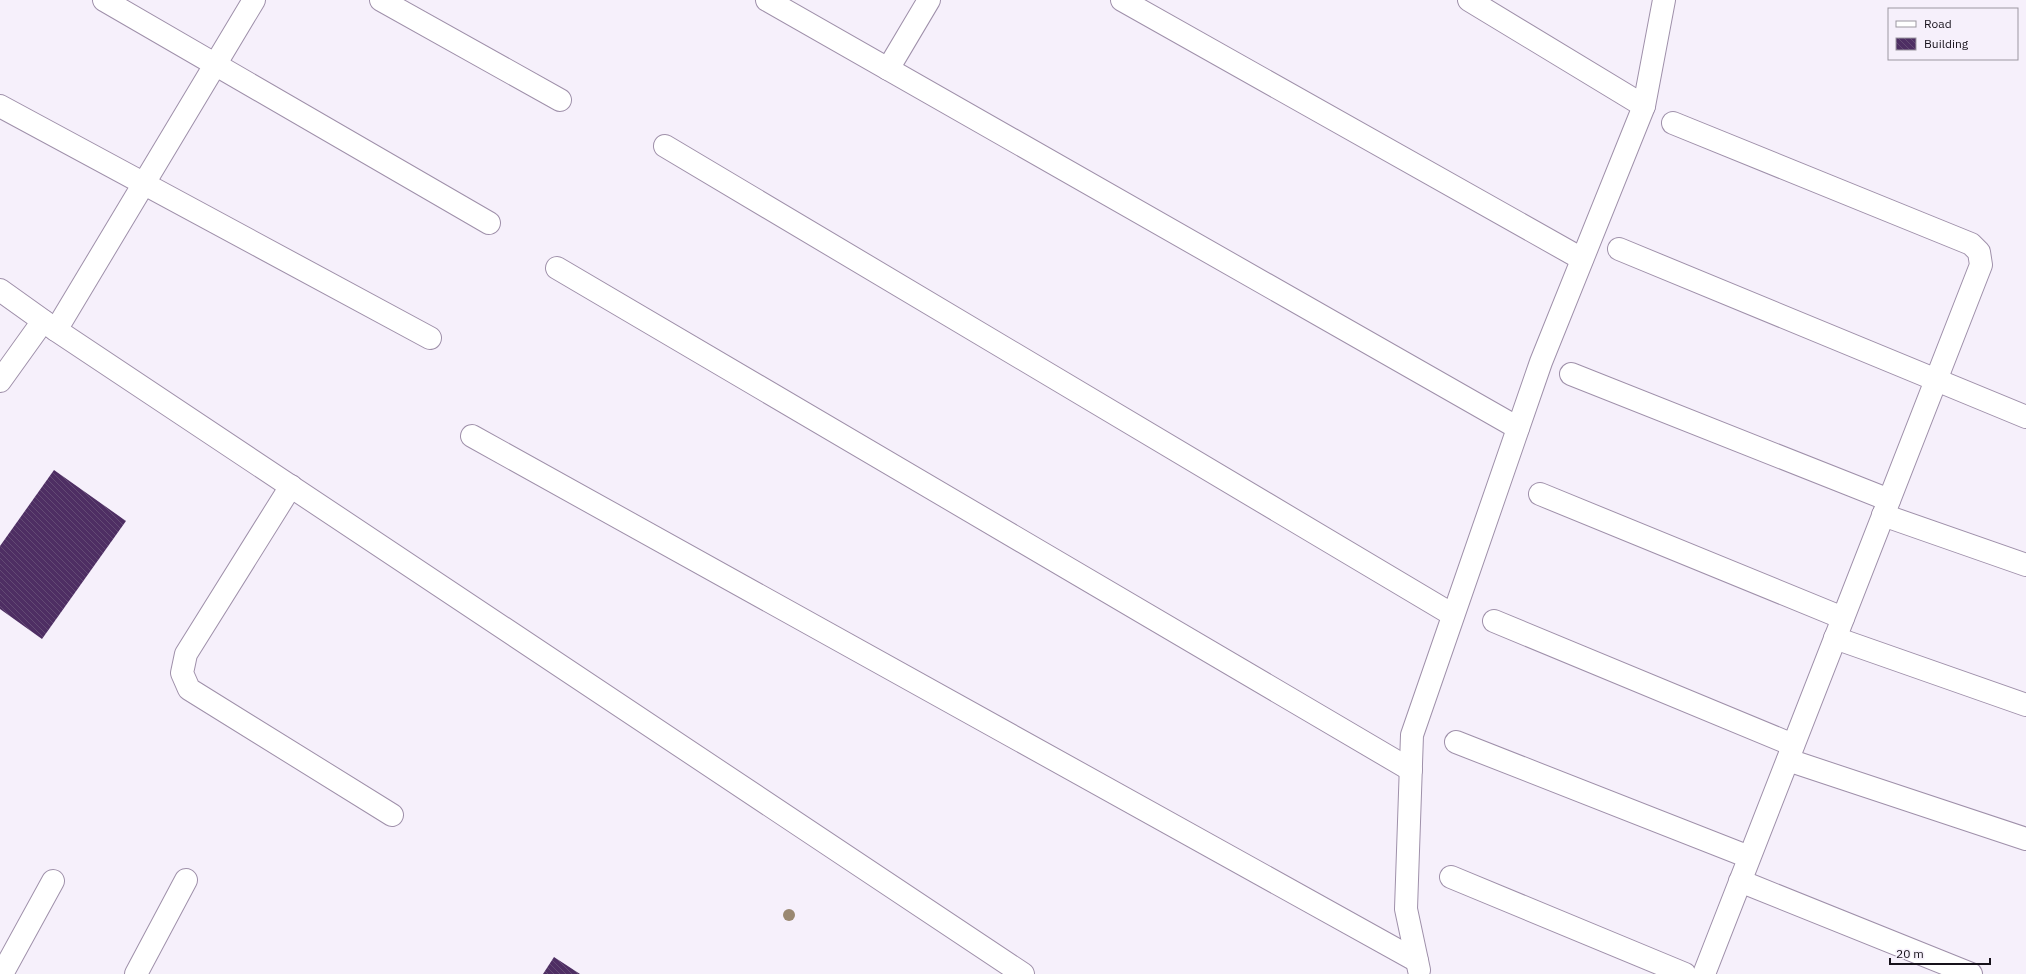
<svg xmlns="http://www.w3.org/2000/svg" width="2026" height="974" font-family="'IBM Plex Sans',sans-serif">
  <style>
    .building { fill: url(#building-back-hatch) }
    .lines { fill: none; stroke-linecap: round; stroke-linejoin: round }
    .minor-casing { stroke: #9f90aa; stroke-width: 24 }
    .tertiary-casing { stroke: #9f90aa; stroke-width: 24 }
    .minor { stroke: #fff; stroke-width: 22 }
    .tertiary { stroke: #fff; stroke-width: 22 }
    .tree { fill: #9a8871 }
  </style>
  <defs>
    <pattern id="building-back-hatch" width="6" height="6" patternUnits="userSpaceOnUse"><rect width="6" height="6" fill="#4e2e63"/><path d="M-1 5l2 2M0 0l6 6M5-1l2 2" fill="none" stroke="#634a74"/></pattern>
  </defs>
  <rect width="100%" height="100%" fill="#f6f0fb"/>
  <g class="building">
    <path d="M54,470L126,521L42,639L0,609V546Z"/>
    <path d="M554,957L580,974H543Z"/>
  </g>
  <g class="lines">
    <defs>
      <g id="minor">
        <path d="M104,0L489,223"/>
        <path d="M381,0L560,100"/>
        <path d="M767,0L1518,428"/>
        <path d="M1122,0L1582,259"/>
        <path d="M1469,0L1644,106"/>
        <path d="M888,69L929,0"/>
        <path d="M0,106L430,338"/>
        <path d="M1673,123L1971,244L1979,252L1981,265L1704,974"/>
        <path d="M665,146L1453,615"/>
        <path d="M1619,249L2026,417"/>
        <path d="M557,268L1411,770"/>
        <path d="M56,330L254,0"/>
        <path d="M1571,374L1889,500"/>
        <path d="M0,381L43,321"/>
        <path d="M472,436L1417,961"/>
        <path d="M291,486L186,654L182,673L189,689L392,815"/>
        <path d="M1540,494L1843,618"/>
        <path d="M1883,515L2026,565"/>
        <path d="M1494,621L1793,745"/>
        <path d="M1835,638L2026,705"/>
        <path d="M1456,742L1749,857"/>
        <path d="M1788,760L2026,839"/>
        <path d="M1451,877L1685,974"/>
        <path d="M1740,881L1971,974"/>
        <path d="M1419,970L1406,909L1412,735L1541,362L1644,106L1664,0"/>
        <path d="M2,974L53,881"/>
        <path d="M136,974L186,880"/>
      </g>
      <path id="tertiary" d="M0,290L56,330L1023,974"/>
    </defs>
    <use href="#minor" class="minor-casing"/>
    <use href="#tertiary" class="tertiary-casing"/>
    <use href="#minor" class="minor"/>
    <use href="#tertiary" class="tertiary"/>
  </g>
  <circle class="tree" cx="789" cy="915" r="6"/>
  <rect x="1888" y="8" width="130" height="52" fill="#f6f0fb" stroke="#9c97a1"/>
  <rect x="1896" y="21" width="20" height="6" fill="#ffffff" stroke="#9c97a1"/>
  <text x="1924" y="28" font-size="12" fill="#16111a">Road</text>
  <rect x="1896" y="38" width="20" height="12" fill="url(#building-back-hatch)" stroke="#9c97a1"/>
  <text x="1924" y="48" font-size="12" fill="#16111a">Building</text>
  <path d="M1890 958v6h100v-6" fill="none" stroke="#16111a" stroke-width="2"/>
  <text x="1896" y="958" font-size="12" fill="#16111a" stroke="#f6f0fb" stroke-width="3" paint-order="stroke">20 m</text>
</svg>
